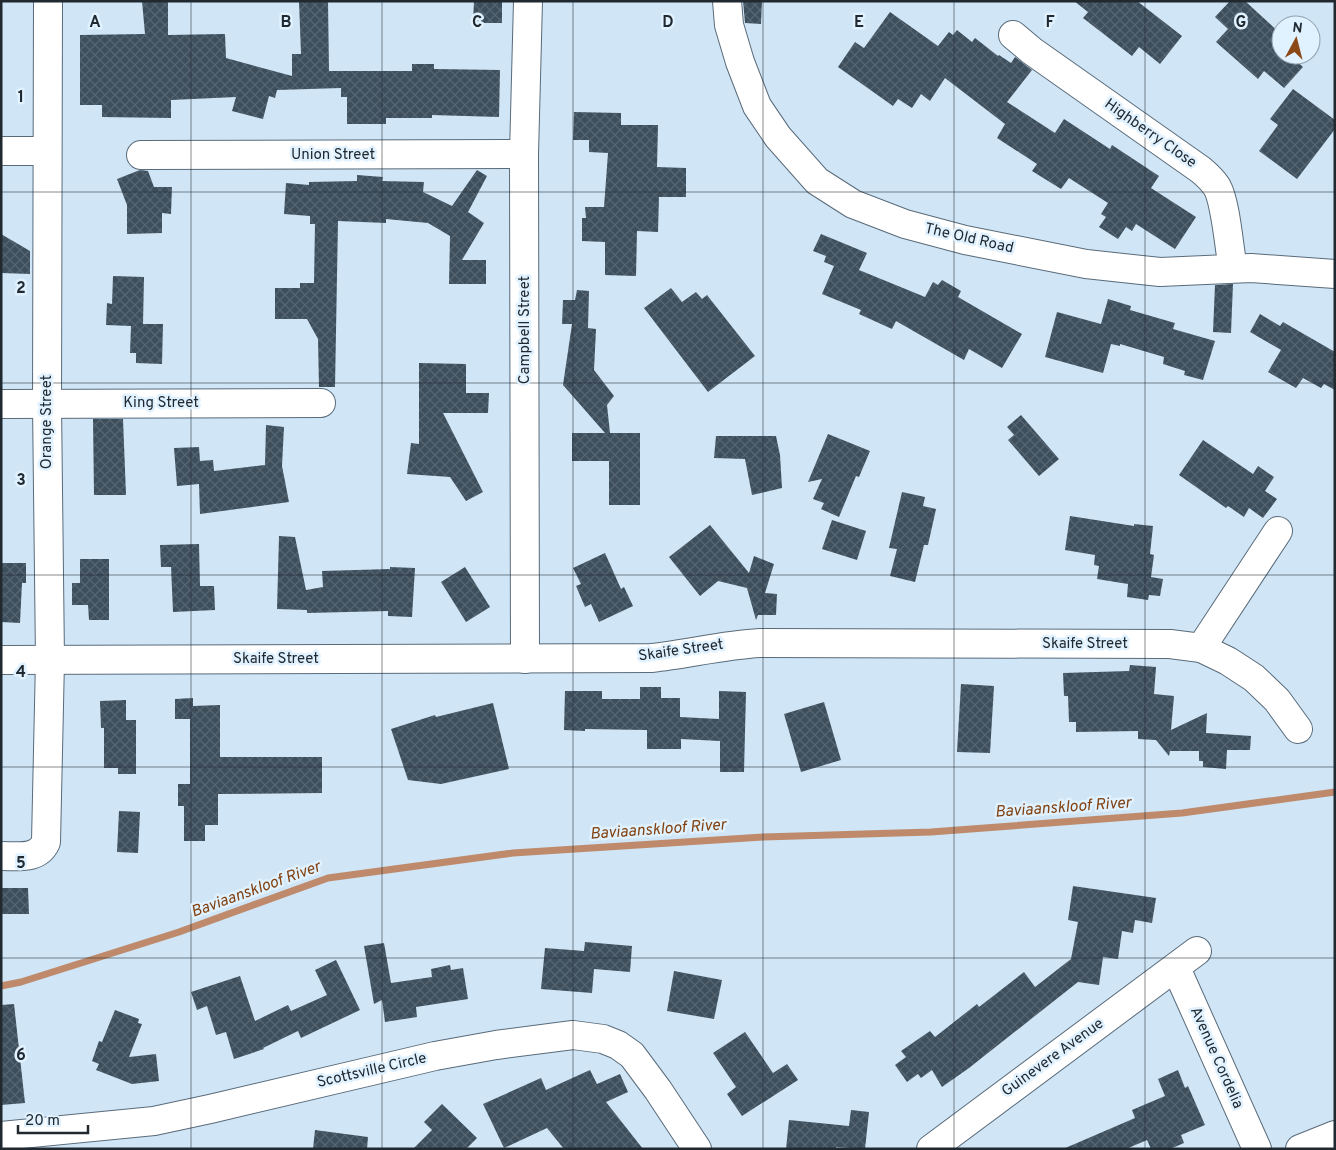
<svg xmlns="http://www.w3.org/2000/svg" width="1336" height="1150" font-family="Overpass,sans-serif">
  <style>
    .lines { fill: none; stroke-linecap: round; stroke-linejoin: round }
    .stream { stroke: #be8a6b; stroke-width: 7 }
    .building { fill: url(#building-cross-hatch) }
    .street-casing { stroke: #596b7a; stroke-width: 30 }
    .street { stroke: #fff; stroke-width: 28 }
    .grid { fill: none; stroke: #212930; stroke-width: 1; stroke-opacity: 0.55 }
    .labels { text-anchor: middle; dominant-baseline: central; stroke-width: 5; stroke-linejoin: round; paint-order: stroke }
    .street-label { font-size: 15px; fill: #212930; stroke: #e0f1ff }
    .water-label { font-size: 16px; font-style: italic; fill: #82410f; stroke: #e0f1ff }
    .grid-label { font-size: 16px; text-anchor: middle; font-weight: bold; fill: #212930; stroke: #e0f1ff; stroke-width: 5; stroke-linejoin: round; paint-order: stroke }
  </style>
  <defs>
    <pattern id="building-cross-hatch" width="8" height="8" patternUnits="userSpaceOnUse" patternTransform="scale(1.25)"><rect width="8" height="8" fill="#3d4f5d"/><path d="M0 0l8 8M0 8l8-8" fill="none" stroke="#566571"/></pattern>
  </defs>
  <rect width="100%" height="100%" fill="#d0e5f5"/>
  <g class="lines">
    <path class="stream" d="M1,986L21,982L179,932L328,878L513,853L763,837L931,832L1182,813L1335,792"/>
  </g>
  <g class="building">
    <path d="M142,1H168V35L225,34L226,58L292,76V54H301L299,1H328L329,71H412V64H434V69L500,70L499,117L432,115V118H386V124H347V97H341V88L277,90L275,98L269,96L263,119L232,111L236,97L171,100V118L102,117V105H80V35L145,34Z"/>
    <path d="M474,1H502V23H473Z"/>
    <path d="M743,1H762L761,24L745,23Z"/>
    <path d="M1074,1H1137L1182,36L1160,64L1139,47L1132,56L1083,18L1088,12Z"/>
    <path d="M1230,1H1245L1281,34V55H1290L1303,67L1284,88L1264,71L1258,79L1216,42L1228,29L1215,17Z"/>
    <path d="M890,12L938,46L949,32L953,35L957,30L972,42L975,38L998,56L999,55L1011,63L1015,57L1032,70L1007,102L1055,133L1064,119L1110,149L1112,145L1159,176L1151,188L1196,217L1175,249L1136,224L1132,231L1126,227L1118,239L1099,227L1106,217L1101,214L1108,203L1069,178L1061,189L1032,171L1037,164L997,138L1005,124L945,78L930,101L921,94L912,108L898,99L893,106L838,67L855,42L864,48Z"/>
    <path d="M1293,89L1335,120V129L1297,179L1259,151L1278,125L1270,119Z"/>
    <path d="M574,112L621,113V125H658L657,167L686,168V197H659L658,232L637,231L636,276L605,275V242L582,241V218H586L585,207H604L608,153L589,152V140H573Z"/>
    <path d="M140,170L148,171L154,187H172L171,214L162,213V233L127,234V205L117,179Z"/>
    <path d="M477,170L487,176L468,212L484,223L462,260H486V284H449L450,236L428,223L386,219V223L338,221L335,387H319L318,339L307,319H275V288H300V283H314L315,224H310V216L284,214L286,183L309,185V182L357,181V175L383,177L382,181L424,182L423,192L452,206Z"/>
    <path d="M1,234L30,251V274L1,273Z"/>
    <path d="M821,234L867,253L859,270L925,297L933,282L938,285L942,280L961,291L958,297L1022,334L1002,368L969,349L964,360L896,321L892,329L859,314L861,310L822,294L834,266L824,262L826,256L813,251Z"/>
    <path d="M113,276L144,277L143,324H163L162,364L136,363V353H130L131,326L106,325L107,303L112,304Z"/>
    <path d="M1233,284L1231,333L1213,332L1215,285Z"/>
    <path d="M671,288L682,302L696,292L702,299L707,295L755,356L708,392L644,308Z"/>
    <path d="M577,290L589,291L588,328L596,329L594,370L614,396L607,405L610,433H640V505H609V461H572V433H605L563,385L572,324H562L563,300H575Z"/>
    <path d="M1108,299L1131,306L1130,310L1175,323L1173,329L1215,341L1203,380L1184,375L1185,371L1163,364L1164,357L1120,344V346L1111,344L1103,373L1045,357L1057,312L1101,324Z"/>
    <path d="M1260,314L1280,326L1283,322L1335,352V390L1324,384L1321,388L1303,378L1296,388L1268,372L1281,350L1250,332Z"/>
    <path d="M419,363L466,364V393H489L488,413H443L483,492L466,501L450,477L407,474L411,443L419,444Z"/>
    <path d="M1021,415L1059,459L1039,476L1008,440L1014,435L1007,427Z"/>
    <path d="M93,419H123L126,495H94Z"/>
    <path d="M266,425L284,427L282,466L289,502L200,514L199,484L177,486L174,448L199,447L200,461L213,460L214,471L265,465Z"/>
    <path d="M828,434L870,451L859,477L856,476L839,517L821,509L824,503L813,499L822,479L808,482Z"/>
    <path d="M716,436H776L780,455L782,488L752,495L745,459L714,458Z"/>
    <path d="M1203,440L1253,474L1258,466L1274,477L1265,491L1277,499L1263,518L1249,508L1244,517L1228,506L1226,508L1179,475Z"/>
    <path d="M902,492L925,497L923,506L936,509L928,545H924L915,582L890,576L897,549L889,548Z"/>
    <path d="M1070,516L1134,526V524L1153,526L1150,554L1154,555L1151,577L1163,579L1160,596L1149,595L1148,600L1127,597L1128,584L1097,579L1099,566L1094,565L1095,555L1065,550Z"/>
    <path d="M832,520L866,531L857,560L822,549Z"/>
    <path d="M710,525L749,573L754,556L774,564L765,593L777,594L776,615H758L756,620L747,588L718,581L700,596L669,557Z"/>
    <path d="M279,536L295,537L306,590L323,587L322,571L390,569V567L415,568L412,617L388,616V611L307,613V610L277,609Z"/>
    <path d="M199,544L200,586H214L215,610L173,612L171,567H161L160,545Z"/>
    <path d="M605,553L621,589L624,587L633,606L599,622L591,604L585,607L576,586L581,584L573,568Z"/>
    <path d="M80,559H109V620H89L88,605H72V583H80Z"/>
    <path d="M1,563H26V583H22L20,623L1,622Z"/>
    <path d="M465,567L490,607L466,622L441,582Z"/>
    <path d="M1130,665L1156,667L1154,694L1174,696L1171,730L1207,713L1206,733L1251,736L1250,750H1227L1226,769L1203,767V761H1199V751H1170L1169,756L1156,740L1138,739V731L1076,732V722H1069L1068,696H1064L1063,673L1129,671Z"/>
    <path d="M961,684L994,686L990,753L957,752Z"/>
    <path d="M640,687H661V698H680V717L719,719V691L746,692L744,772H720V741L681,739V749H647V730L585,729V731L564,730L565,691H602V699H640Z"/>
    <path d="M193,698V706L220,705V757H322V793L218,794V825H205V841H184V806H178V784H190V719H175V699Z"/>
    <path d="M126,700V720H136V774H118V768H104V728H101L100,701Z"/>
    <path d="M824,702L841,760L801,772L784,714Z"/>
    <path d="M493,703L509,769L441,784L408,780L391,729L435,715L436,717Z"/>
    <path d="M119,811L140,812L138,853L117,852Z"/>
    <path d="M1073,886L1156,898L1152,923L1135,920L1133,933L1122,931L1118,959L1103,957L1099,985L1078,982L969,1068L942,1087L932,1070L921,1078L918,1074L907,1082L895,1065L906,1057L901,1051L930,1031L935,1037L977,1004L979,1007L1024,972L1035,987L1071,959L1078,922L1068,920Z"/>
    <path d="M1,888H28L29,914H1Z"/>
    <path d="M585,942L632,946L630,972L594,969L592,993L541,989L545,948L584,951Z"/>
    <path d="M384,943L391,983L432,977L431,969L450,965L451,970L463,968L468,999L416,1007L417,1017L385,1022L382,1000L374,1004L364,946Z"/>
    <path d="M336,960L360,1010L301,1038L298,1031L263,1048L264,1049L234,1059L226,1032L216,1035L207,1006L197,1010L191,992L240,976L255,1021L288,1005L291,1011L327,995L315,970Z"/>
    <path d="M674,971L722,980L714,1019L667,1011Z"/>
    <path d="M14,1004L25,1103L1,1105V1005Z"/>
    <path d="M115,1010L139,1019L138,1023L142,1024L129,1057L156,1054L159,1081L132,1084L96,1070L99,1064L92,1061L99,1041L102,1042Z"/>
    <path d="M745,1032L773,1073L787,1064L798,1080L742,1116L727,1094L736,1087L713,1053Z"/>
    <path d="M590,1070L597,1084L620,1074L628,1092L606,1102L643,1149H564L547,1128L504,1148L483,1104L541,1078L546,1090Z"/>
    <path d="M1178,1070L1185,1088L1188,1086L1205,1125L1181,1135L1184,1143L1170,1149H1151L1147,1140L1126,1149H1063L1135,1118L1132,1110L1165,1096L1158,1079Z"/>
    <path d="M442,1104L477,1138L466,1149H413L432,1130L424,1122Z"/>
    <path d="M851,1110L869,1112L865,1149L836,1147V1149H786L789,1120L849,1126Z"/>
    <path d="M315,1130L368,1137L367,1149H313Z"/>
  </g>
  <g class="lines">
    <defs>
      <g id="street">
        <path d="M727,1L729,25L740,62L757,106L778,137L817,181L853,204L905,224L965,240L1086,264L1160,272L1251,268L1335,274"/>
        <path d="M1013,35L1032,51L1201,170C1207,175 1213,181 1217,187C1226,203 1229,249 1233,268"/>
        <path d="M1,151H47"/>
        <path d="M141,155L524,154"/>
        <path d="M1,404L321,403"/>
        <path d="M1201,648L1278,531"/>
        <path d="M525,659L524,154L528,1"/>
        <path d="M1,660L651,658C688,654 723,645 760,643L1170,644L1201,648L1228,661L1254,678L1277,700L1298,729"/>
        <path d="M1,856C18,856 38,860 46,842L50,660L47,404L48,1"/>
        <path d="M1176,968L1257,1149"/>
        <path d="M1,1136L154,1121L210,1109L435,1056L496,1045L573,1035L603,1039L618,1045L632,1055L658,1090L697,1149"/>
        <path d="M931,1149L1197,951"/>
        <path d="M1300,1149L1335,1135"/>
      </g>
    </defs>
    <use href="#street" class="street-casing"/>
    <use href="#street" class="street"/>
  </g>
  <path class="grid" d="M191,1V1149M382,1V1149M573,1V1149M763,1V1149M954,1V1149M1145,1V1149M1,192H1335M1,383H1335M1,575H1335M1,767H1335M1,958H1335"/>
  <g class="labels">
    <g class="street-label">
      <text transform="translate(1150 134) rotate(35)">Highberry Close</text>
      <text x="333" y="155">Union Street</text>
      <text transform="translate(969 239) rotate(13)">The Old Road</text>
      <text transform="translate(525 330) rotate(-90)">Campbell Street</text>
      <text x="161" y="403">King Street</text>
      <text transform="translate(47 422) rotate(-90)">Orange Street</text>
      <text x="1085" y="644">Skaife Street</text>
      <text transform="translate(681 651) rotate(-8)">Skaife Street</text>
      <text x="276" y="659">Skaife Street</text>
      <text transform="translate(1053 1058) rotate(-36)">Guinevere Avenue</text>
      <text transform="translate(1216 1058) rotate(66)">Avenue Cordelia</text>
      <text transform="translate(372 1071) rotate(-13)">Scottsville Circle</text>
    </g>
    <g class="water-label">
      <text transform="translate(1063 808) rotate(-4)">Baviaanskloof River</text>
      <text transform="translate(658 830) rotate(-4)">Baviaanskloof River</text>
      <text transform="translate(256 890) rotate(-20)">Baviaanskloof River</text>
    </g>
  </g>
  <g class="grid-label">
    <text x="95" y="27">A</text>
    <text x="286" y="27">B</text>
    <text x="477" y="27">C</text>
    <text x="668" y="27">D</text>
    <text x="859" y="27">E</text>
    <text x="1050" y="27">F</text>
    <text x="1241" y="27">G</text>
    <text x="21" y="102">1</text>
    <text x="21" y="293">2</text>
    <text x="21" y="485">3</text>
    <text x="21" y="677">4</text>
    <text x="21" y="868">5</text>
    <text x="21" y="1060">6</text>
  </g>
  <rect width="1336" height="1150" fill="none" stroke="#212930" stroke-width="5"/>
  <g transform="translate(1296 40) rotate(7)"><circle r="24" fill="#e0f1ff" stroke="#94a1ac"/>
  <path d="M0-4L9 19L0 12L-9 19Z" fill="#8b4918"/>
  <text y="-8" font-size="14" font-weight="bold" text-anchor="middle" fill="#212930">N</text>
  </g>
  <path d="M18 1125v8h70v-8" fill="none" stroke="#212930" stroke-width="2.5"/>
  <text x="25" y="1125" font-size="15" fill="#212930" stroke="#e0f1ff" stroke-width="4" paint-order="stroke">20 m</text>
</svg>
